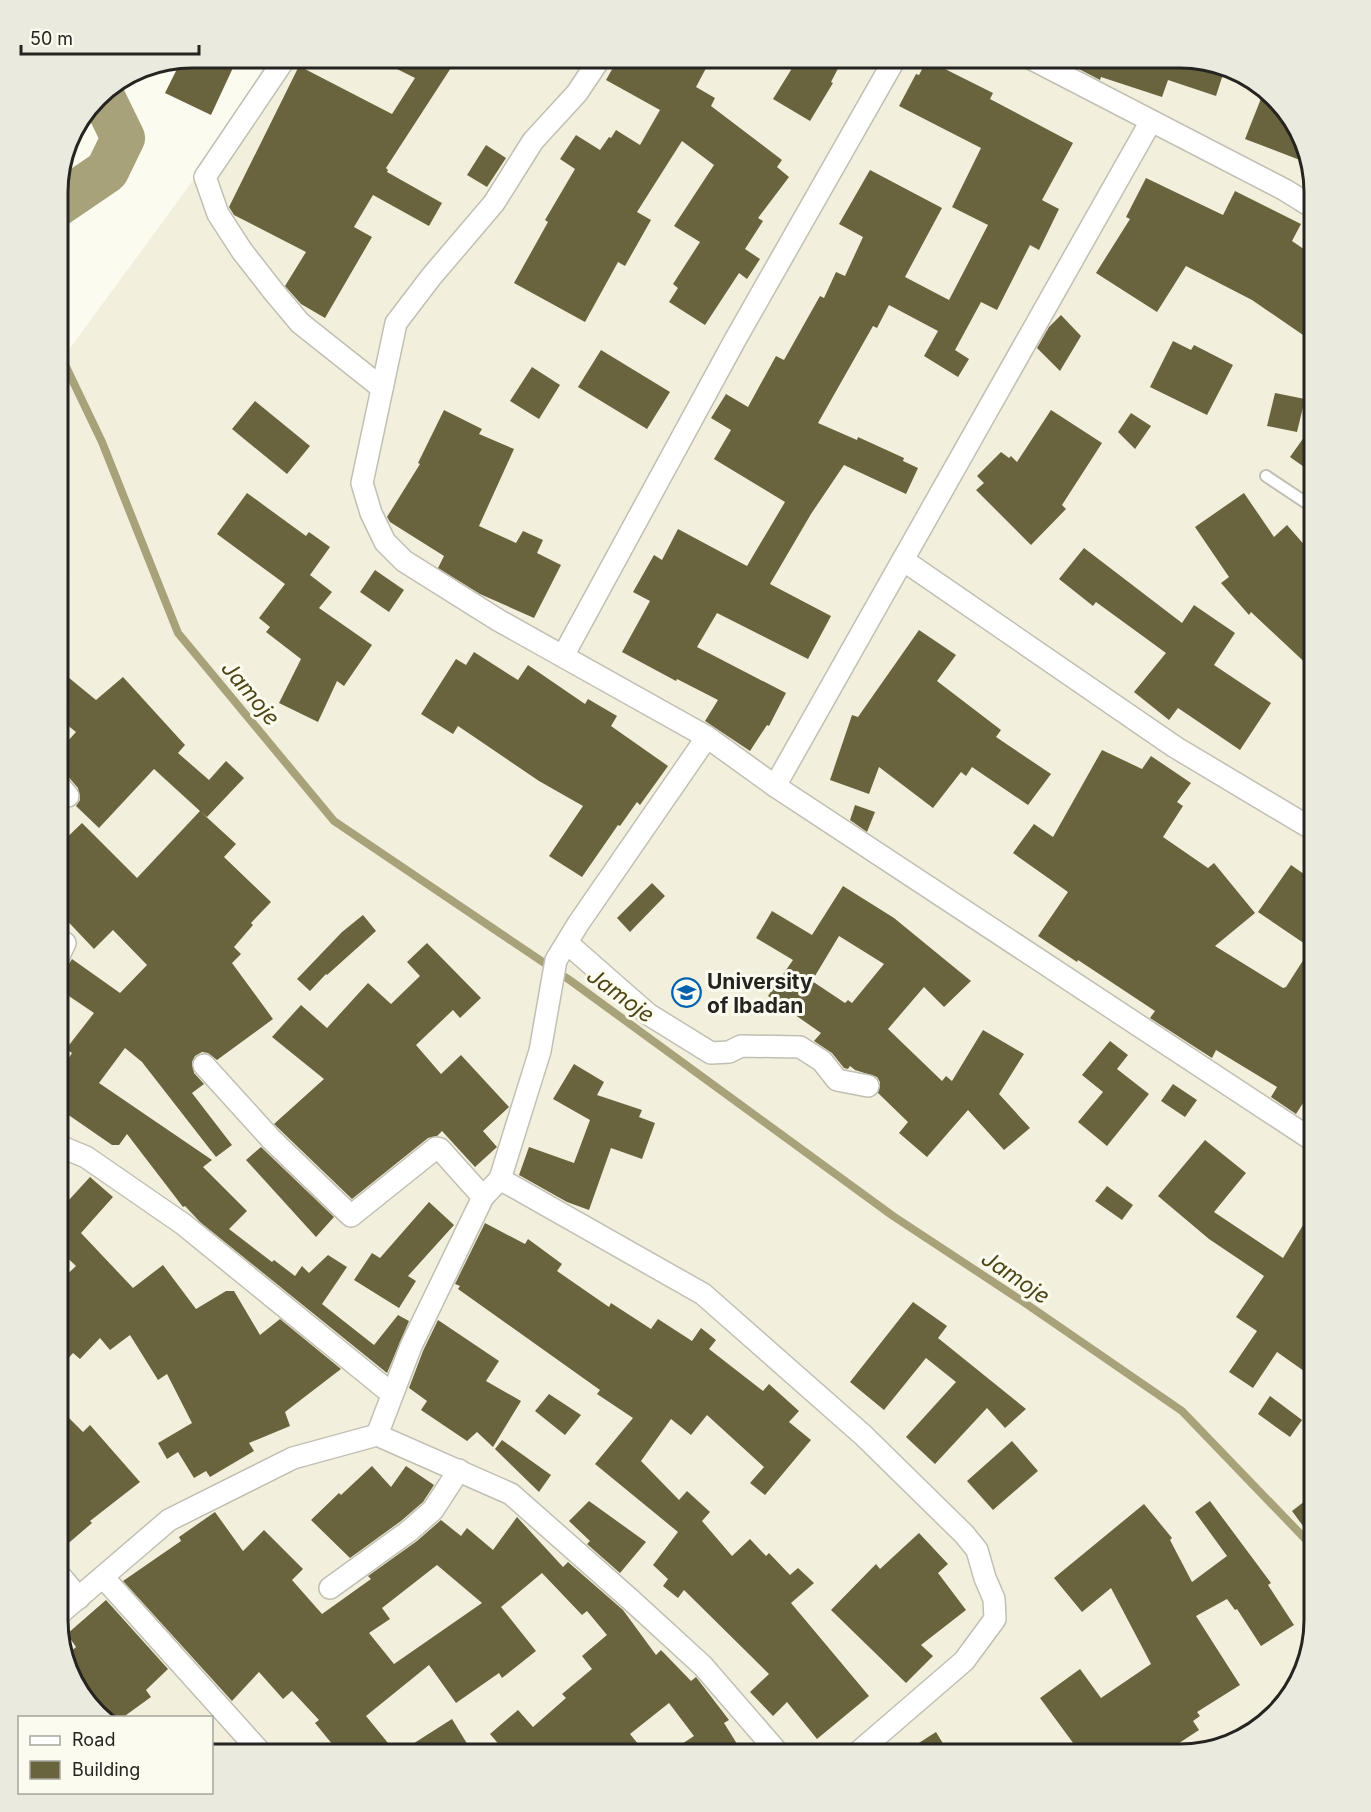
<svg xmlns="http://www.w3.org/2000/svg" width="1371" height="1812" font-family="Inter,sans-serif">
  <style>
    .built { fill: #f2f0dc }
    .lines { fill: none; stroke-linecap: round; stroke-linejoin: round }
    .stream { stroke: #a7a279; stroke-width: 8 }
    .river { stroke: #a7a279; stroke-width: 44 }
    .building { fill: #6a643e; fill-rule: evenodd }
    .service-casing { stroke: #c0bfb3; stroke-width: 14 }
    .minor-casing { stroke: #c0bfb3; stroke-width: 24 }
    .service { stroke: #fff; stroke-width: 10 }
    .minor { stroke: #fff; stroke-width: 21 }
    .labels { text-anchor: middle; dominant-baseline: central; stroke-width: 6; stroke-linejoin: round; paint-order: stroke }
    .poi-label { font-size: 21px; font-weight: bold; fill: #252420; stroke: #fcfbef; text-anchor: start }
    .water-label { font-size: 22px; font-style: italic; fill: #4c4513; stroke: #fcfbef }
    .rim { fill: none; stroke: #252420; stroke-width: 3 }
  </style>
  <rect width="100%" height="100%" fill="#fcfbef"/>
  <path class="built" d="M270,57H1188L1247,75L1292,117L1314,191V1621L1296,1688L1254,1733L1180,1755H212V1718L103,1717L79,1695L57,1621V366L194,179Z"/>
  <g class="lines">
    <path class="stream" d="M57,348L102,442L178,633L334,821L571,981L893,1216L1022,1301L1182,1411L1314,1548"/>
    <path class="river" d="M57,205L107,171L123,138L101,93"/>
  </g>
  <g class="building">
    <path d="M191,57H238L211,115L165,93L182,59Z"/>
    <path d="M373,57H458L386,168L388,170L387,172L442,203L429,226L373,195L354,227L372,237L325,318L301,304L285,286L306,252L234,215L229,207L299,66L392,114L415,78Z"/>
    <path d="M619,57H712L696,87L715,98L711,106L782,160L777,167L789,177L758,218L763,221L745,249L760,259L747,279L739,273L705,325L669,302L678,288L673,284L700,242L674,226L714,165L682,141L637,212L651,220L625,266L618,262L585,322L514,283L548,222L545,220L575,169L560,159L576,135L600,150L609,137L611,138L616,130L640,145L660,110L606,80Z"/>
    <path d="M799,57H844L831,82L833,83L810,121L773,99Z"/>
    <path d="M1056,57H1188L1225,68L1216,96L1168,80L1162,97L1101,77L1100,80Z"/>
    <path d="M927,60L993,93L990,99L1073,143L1042,200L1059,209L1039,250L1030,245L997,310L981,302L955,350L969,359L958,377L924,356L938,331L889,305L877,328L873,326L818,423L857,440L858,437L904,458L903,461L918,468L906,494L844,465L811,514L770,584L831,616L808,659L717,613L697,647L786,693L769,726L767,725L750,751L705,721L718,700L677,679L676,681L622,652L650,601L633,592L654,555L662,560L678,529L747,566L785,502L714,459L731,430L711,418L726,394L748,407L776,356L784,360L820,296L824,298L836,272L845,276L863,237L839,224L870,170L942,208L905,277L949,300L988,225L952,207L981,148L899,106L916,74L919,75Z"/>
    <path d="M1264,91L1292,117L1305,162L1245,139Z"/>
    <path d="M486,145L506,158L487,187L467,175Z"/>
    <path d="M1146,178L1223,215L1235,191L1301,224L1292,241L1314,256V325L1306,337L1252,300L1186,266L1157,312L1096,273L1130,219L1126,217Z"/>
    <path d="M1061,315L1081,336L1060,371L1037,348L1049,327Z"/>
    <path d="M1173,341L1191,350L1194,345L1233,365L1207,415L1150,387Z"/>
    <path d="M601,350L670,392L647,429L578,387Z"/>
    <path d="M532,367L560,385L539,419L510,401Z"/>
    <path d="M1275,393L1305,399L1297,432L1267,426Z"/>
    <path d="M255,401L310,446L287,474L232,429Z"/>
    <path d="M444,410L482,429L479,434L514,449L479,526L516,543L523,531L543,540L537,553L561,565L534,618L480,594L438,568L444,556L390,522L387,517L420,464L418,463Z"/>
    <path d="M1051,410L1102,443L1062,505L1066,509L1031,545L976,490L984,483L977,476L1001,452L1009,458L1011,456L1017,462Z"/>
    <path d="M1131,413L1151,426L1135,449L1118,432Z"/>
    <path d="M1314,423V474L1290,457Z"/>
    <path d="M247,493L306,536L309,532L330,547L310,575L332,592L319,608L372,645L344,686L337,681L318,722L279,703L301,659L266,632L270,627L259,618L285,584L217,534Z"/>
    <path d="M1244,493L1274,537L1287,525L1314,556V671L1251,612L1249,615L1221,583L1229,577L1195,527Z"/>
    <path d="M1084,548L1182,623L1194,605L1235,633L1214,665L1271,703L1240,750L1178,708L1169,720L1134,692L1166,653L1096,602L1093,606L1059,579Z"/>
    <path d="M375,570L404,590L389,612L360,592Z"/>
    <path d="M919,630L956,655L937,681L1001,730L996,737L1051,774L1028,805L972,767L966,776L961,772L933,808L879,767L869,794L830,780L852,715L858,717Z"/>
    <path d="M474,652L518,680L528,665L585,704L588,699L617,716L611,726L668,766L640,805L637,802L620,826L618,825L582,877L549,856L583,806L539,781L458,726L453,734L421,714L456,659L466,665Z"/>
    <path d="M57,668L96,700L123,677L185,745L178,753L209,780L226,761L244,778L207,817L201,812L236,844L224,857L271,902L251,923L253,925L234,947L241,954L232,963L273,1019L217,1060L208,1053L202,1052L195,1056L192,1062L194,1073L204,1084L192,1093L232,1145L216,1157L142,1062L125,1048L99,1083L212,1160L203,1167L247,1211L229,1229L272,1262L274,1260L295,1276L302,1266L309,1273L328,1255L347,1267L322,1304L374,1345L398,1315L409,1321L387,1373L200,1222L185,1206L183,1207L127,1134L119,1145H112L57,1107V1076L72,1053L66,1049L94,1013L57,988V975L65,970L72,959L120,993L147,965L113,930L94,949L57,910V847L82,823L137,878L200,811L154,769L99,828L76,806L80,800L78,788L66,774L57,771V753L76,732L57,717Z"/>
    <path d="M1102,750L1142,769L1151,756L1191,783L1177,802L1183,806L1163,837L1208,868L1214,863L1255,913L1215,946L1283,988L1286,987L1311,948L1258,912L1291,865L1314,881V1086L1296,1114L1271,1097L1277,1087L1216,1050L1212,1058L1150,1018L1155,1011L1078,960L1077,962L1038,936L1068,892L1013,853L1034,824L1053,837Z"/>
    <path d="M855,805L875,812L867,832L850,820Z"/>
    <path d="M652,883L665,896L630,932L617,918Z"/>
    <path d="M843,886L894,918L971,981L944,1007L924,987L888,1029L942,1081L946,1076L952,1081L983,1030L1024,1054L999,1094L1030,1128L1004,1150L968,1110L927,1157L899,1133L908,1122L878,1093L880,1082L877,1077L855,1070L850,1066L848,1069L844,1068L832,1053L814,1041L821,1033L768,996L793,960L756,938L772,911L812,935ZM839,936L884,964L852,1003L848,1000L845,1003L812,981Z"/>
    <path d="M363,915L376,931L327,975L326,974L310,991L297,979L342,932Z"/>
    <path d="M427,943L481,998L460,1018L453,1010L416,1045L441,1074L461,1055L509,1107L483,1131L497,1147L475,1167L442,1131L437,1136L428,1138L352,1199L274,1124L324,1079L272,1037L301,1005L327,1028L368,983L391,1004L420,976L407,962Z"/>
    <path d="M1110,1041L1128,1055L1117,1069L1149,1094L1107,1146L1078,1122L1103,1092L1082,1075Z"/>
    <path d="M574,1064L604,1082L597,1095L642,1110L639,1117L655,1123L642,1159L611,1148L589,1210L567,1202L519,1175L529,1147L574,1163L590,1120L553,1099Z"/>
    <path d="M1173,1084L1197,1100L1185,1117L1161,1101Z"/>
    <path d="M1205,1140L1246,1173L1214,1212L1283,1258L1314,1207V1357L1304,1371L1277,1352L1253,1388L1229,1372L1257,1331L1236,1317L1264,1276L1209,1239L1158,1196Z"/>
    <path d="M261,1147L334,1217L316,1237L246,1160Z"/>
    <path d="M90,1177L113,1197L81,1233L133,1288L163,1265L196,1309L226,1291H234L260,1335L280,1319L341,1369L285,1412L290,1426L249,1443L254,1451L210,1477L206,1471L194,1478L178,1452L167,1459L158,1443L192,1423L167,1374L158,1380L130,1335L110,1350L100,1338L80,1359L73,1353L57,1371V1284L76,1266L57,1248V1213Z"/>
    <path d="M1107,1186L1133,1205L1122,1220L1095,1201Z"/>
    <path d="M429,1202L454,1225L408,1276L416,1281L399,1308L354,1280L372,1253L380,1258Z"/>
    <path d="M485,1223L525,1244L528,1239L562,1264L557,1271L609,1307L611,1303L651,1329L658,1319L692,1341L701,1328L716,1340L709,1349L763,1391L769,1384L799,1411L789,1422L811,1440L765,1495L750,1483L764,1467L707,1415L691,1435L671,1419L641,1461L679,1500L687,1491L710,1512L702,1521L732,1556L750,1539L766,1556L769,1553L790,1575L798,1568L814,1583L791,1603L869,1696L817,1739L787,1702L773,1716L750,1692L769,1674L684,1590L678,1598L663,1586L668,1579L653,1565L678,1532L595,1464L633,1418L597,1394L600,1390L458,1289L460,1286L455,1284Z"/>
    <path d="M913,1302L947,1326L938,1338L1026,1409L1005,1428L987,1408L935,1464L906,1437L956,1382L926,1358L884,1410L850,1382Z"/>
    <path d="M438,1320L499,1361L486,1381L521,1401L493,1447L477,1432L467,1441L421,1410L427,1401L409,1388L423,1351Z"/>
    <path d="M549,1394L581,1415L565,1435L535,1411Z"/>
    <path d="M1270,1396L1302,1420L1290,1437L1258,1414Z"/>
    <path d="M57,1406L83,1432L90,1425L140,1482L90,1521L92,1523L57,1553Z"/>
    <path d="M502,1440L551,1475L539,1492L495,1449Z"/>
    <path d="M1012,1441L1038,1471L993,1510L967,1481Z"/>
    <path d="M372,1466L391,1487L406,1466L434,1485L423,1502L401,1521L350,1558L311,1520L339,1493L341,1495Z"/>
    <path d="M1314,1494V1541L1292,1511Z"/>
    <path d="M589,1501L646,1542L620,1573L587,1544L590,1541L569,1521Z"/>
    <path d="M1210,1501L1271,1583L1268,1585L1294,1625L1261,1646L1237,1609L1235,1610L1227,1599L1196,1616L1240,1685L1197,1712L1200,1716L1193,1721L1199,1730L1161,1755H1082L1040,1698L1080,1669L1101,1698L1151,1664L1111,1588L1082,1612L1054,1578L1144,1504L1172,1538L1170,1540L1192,1582L1227,1556L1195,1512Z"/>
    <path d="M215,1512L243,1551L264,1530L303,1569L292,1580L322,1614L371,1579L368,1576L417,1541L441,1520L461,1536L467,1528L493,1550L517,1517L563,1567L568,1562L623,1610L656,1655L661,1650L691,1681L696,1677L729,1720L724,1723L744,1755H665L694,1736L669,1703L630,1734L647,1755H568L558,1743L544,1755H508L490,1734L518,1710L533,1727L566,1698L562,1694L592,1669L582,1656L607,1635L587,1611L582,1615L542,1573L501,1607L536,1651L502,1678L499,1673L456,1703L429,1665L366,1716L397,1754L452,1719L474,1755H341L315,1723L319,1720L292,1691L283,1699L259,1672L232,1701L123,1581L181,1541L179,1537ZM437,1565L482,1603L394,1664L369,1633L390,1619L382,1608Z"/>
    <path d="M919,1533L948,1564L938,1573L966,1610L921,1645L933,1656L906,1683L831,1610L876,1564L880,1569Z"/>
    <path d="M106,1600L168,1669L146,1690L151,1697L122,1718H103L79,1695L67,1655L76,1647L67,1634Z"/>
    <path d="M936,1732L950,1755H900Z"/>
  </g>
  <g class="lines">
    <defs>
      <path id="service" d="M1266,476L1314,508"/>
      <g id="minor">
        <path d="M286,57L205,177L218,214L242,251L274,292L300,323L382,388"/>
        <path d="M601,57L577,93L533,141L494,203L431,277L396,323L362,483L371,513L385,542L404,561L498,620L707,737L775,786L1314,1141"/>
        <path d="M1028,57L1285,190L1314,208"/>
        <path d="M903,560L1175,747L1314,830"/>
        <path d="M563,656L735,340L896,57"/>
        <path d="M57,783L68,796"/>
        <path d="M775,786L1151,121"/>
        <path d="M567,943L648,1014L711,1053L729,1052L741,1046L800,1047L822,1061L837,1080L868,1086"/>
        <path d="M57,960L65,943"/>
        <path d="M204,1065L271,1139L351,1216L436,1148L440,1149L483,1197"/>
        <path d="M57,1145L86,1157L183,1224L392,1394"/>
        <path d="M500,1179L703,1294L863,1435L964,1534L977,1550L985,1578L994,1599L995,1619L964,1661L855,1755"/>
        <path d="M377,1435L411,1346L483,1197L500,1179L540,1051L556,960L578,924L707,737"/>
        <path d="M57,1572L79,1598"/>
        <path d="M103,1577L263,1755"/>
        <path d="M330,1588L409,1531L433,1510L459,1470"/>
        <path d="M57,1616L169,1520L293,1458L377,1435L511,1494L631,1600L703,1666L780,1755"/>
      </g>
    </defs>
    <use href="#service" class="service-casing"/>
    <use href="#minor" class="minor-casing"/>
    <use href="#service" class="service"/>
    <use href="#minor" class="minor"/>
  </g>
  <defs>
    <symbol id="university-ring" viewBox="-11 -11 22 22"><circle r="9.5" fill="#fcfbef" stroke="#0062af" stroke-width="1.5"/><path d="M0-5L7-2L0 1L-7-2ZM-4 1L0 2.5L4 1V4Q0 6-4 4Z" fill="#0062af"/></symbol>
  </defs>
  <g fill-rule="evenodd">
    <use href="#university-ring" x="670" y="976" width="33" height="33"/>
  </g>
  <g class="labels">
    <g class="poi-label">
      <text x="707" y="981">University<tspan x="707" dy="24">of Ibadan</tspan></text>
    </g>
    <g class="water-label">
      <text transform="translate(251 693) rotate(50)">Jamoje</text>
      <text transform="translate(621 995) rotate(36)">Jamoje</text>
      <text transform="translate(1016 1277) rotate(34)">Jamoje</text>
    </g>
  </g>
  <path d="M0 0H1371V1812H0ZM192 68H1180A124 124 0 0 1 1304 192V1620A124 124 0 0 1 1180 1744H192A124 124 0 0 1 68 1620V192A124 124 0 0 1 192 68Z" fill="#ebeade" fill-rule="evenodd"/>
  <path class="rim" d="M192 68H1180A124 124 0 0 1 1304 192V1620A124 124 0 0 1 1180 1744H192A124 124 0 0 1 68 1620V192A124 124 0 0 1 192 68Z"/>
  <rect x="18" y="1716" width="195" height="78" fill="#fcfbef" stroke="#a6a59c" stroke-width="1.5"/>
  <rect x="30" y="1736" width="30" height="9" fill="#ffffff" stroke="#a6a59c" stroke-width="1.5"/>
  <text x="72" y="1746" font-size="18" fill="#252420">Road</text>
  <rect x="30" y="1761" width="30" height="18" fill="#6a643e" stroke="#a6a59c" stroke-width="1.5"/>
  <text x="72" y="1776" font-size="18" fill="#252420">Building</text>
  <path d="M21 45v9h178v-9" fill="none" stroke="#252420" stroke-width="3"/>
  <text x="30" y="45" font-size="18" fill="#252420" stroke="#fcfbef" stroke-width="4.5" paint-order="stroke">50 m</text>
</svg>
